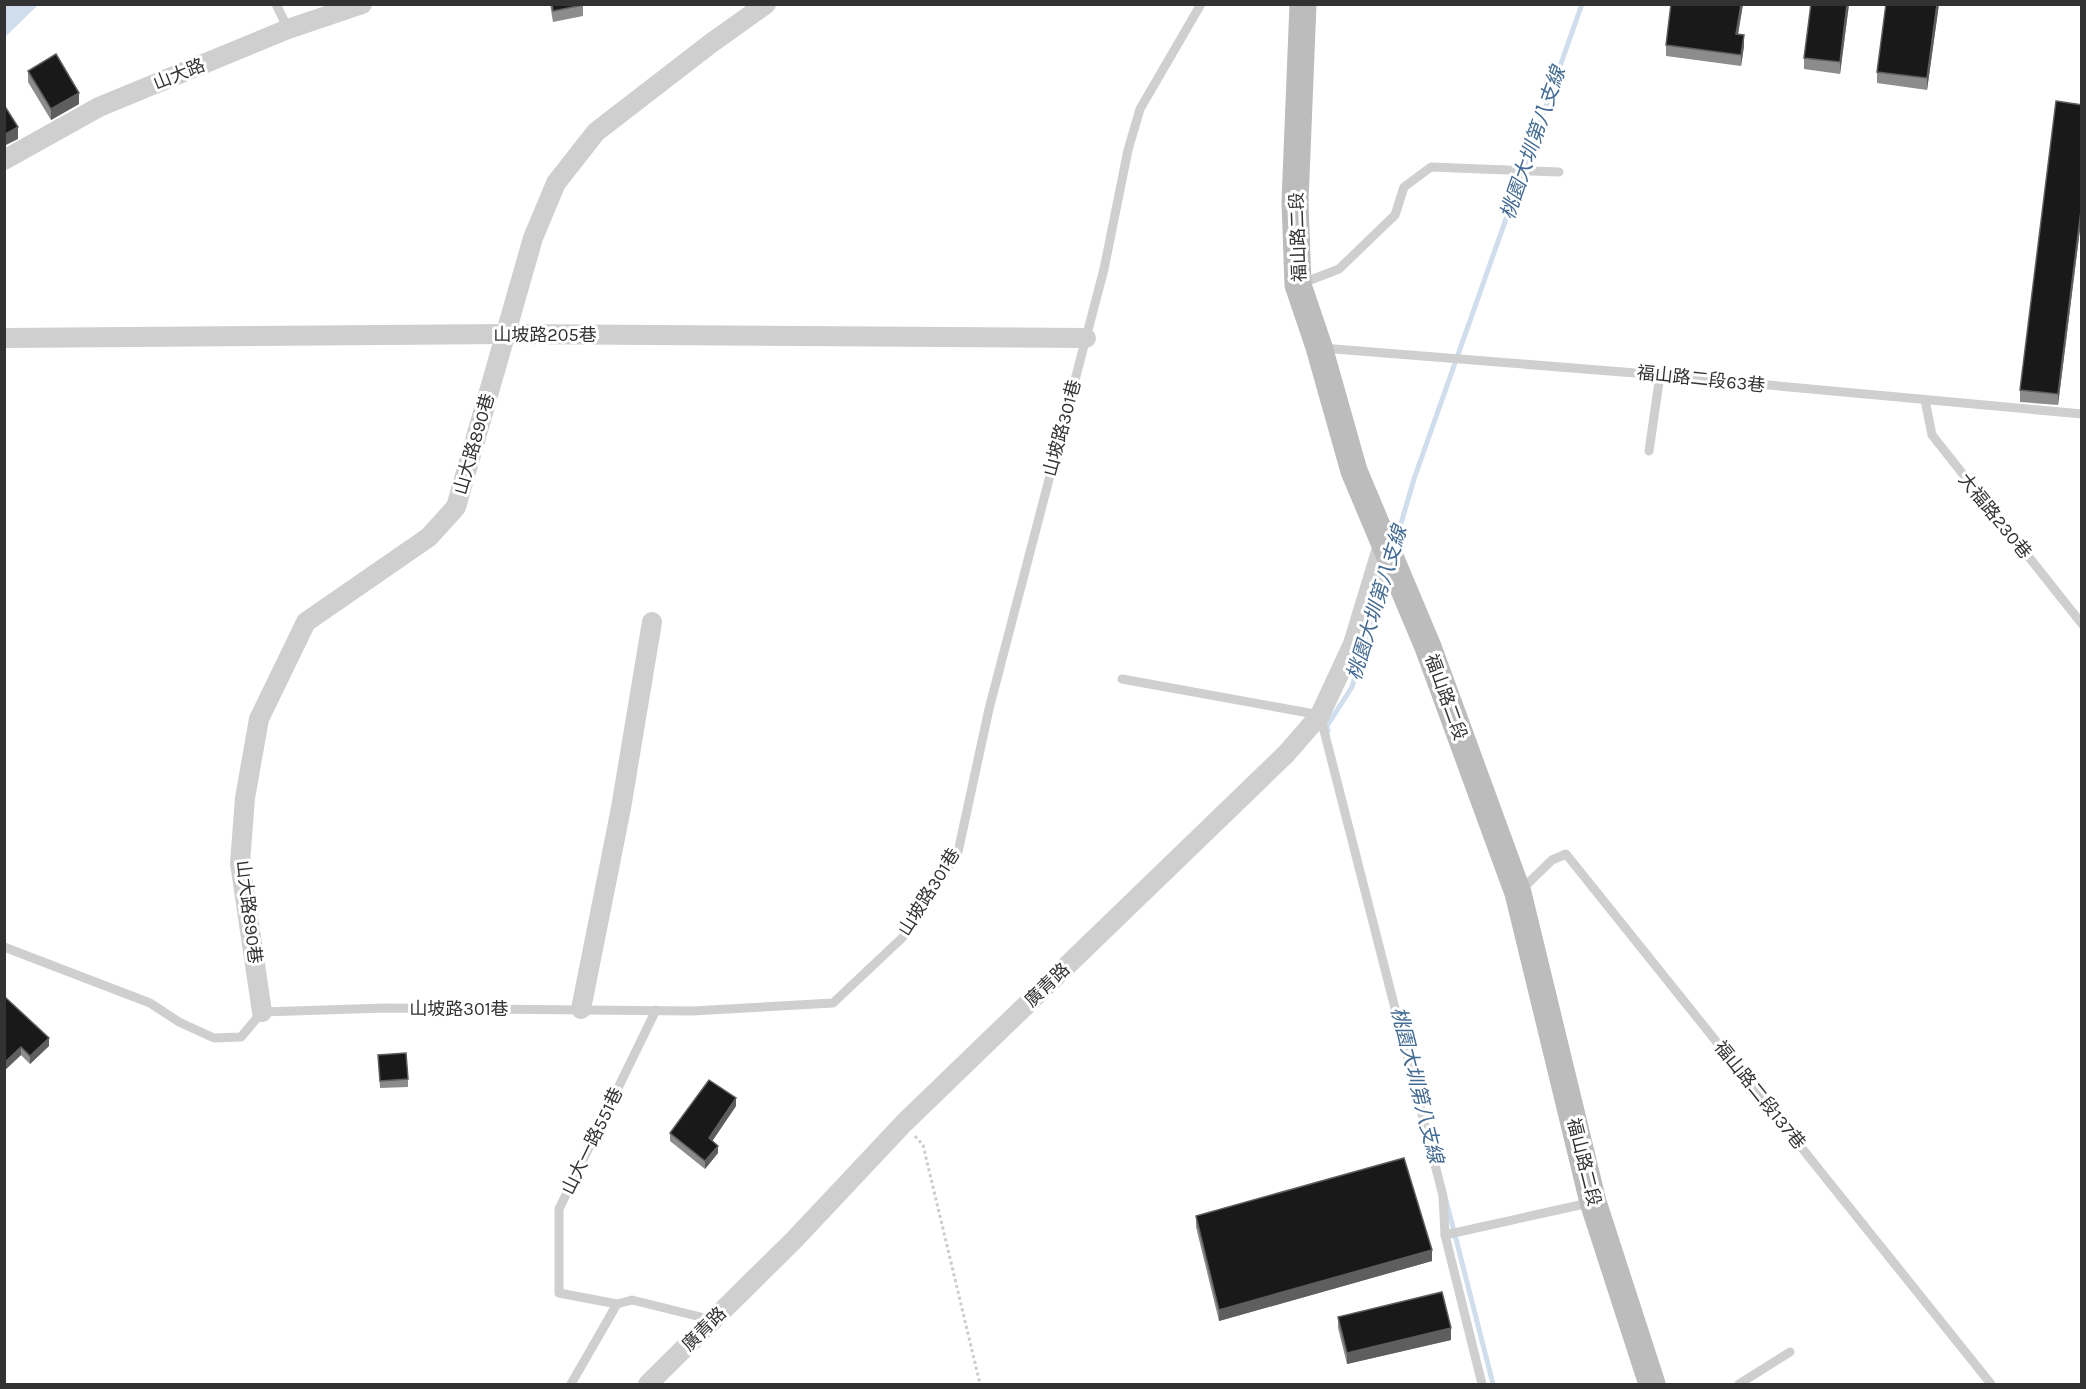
<svg xmlns="http://www.w3.org/2000/svg" width="2086" height="1389" font-family="Karla,'Noto Sans TC',sans-serif">
  <style>
    .water { fill: #cfddec }
    .lines { fill: none; stroke-linecap: round; stroke-linejoin: round }
    .stream { stroke: #cfddec; stroke-width: 5 }
    .path { stroke: #ccc; stroke-width: 3; stroke-dasharray: 3 3; stroke-linecap: butt }
    .lane { stroke: #cfcfcf; stroke-width: 9 }
    .street { stroke: #cfcfcf; stroke-width: 20 }
    .secondary { stroke: #bcbcbc; stroke-width: 27 }
    .wall { fill: #8c8c8c }
    .shaded-wall { fill: #5e5e5e }
    .building { fill: #191919; stroke: #5e5e5e; stroke-width: 1.5 }
    .labels { text-anchor: middle; dominant-baseline: central; stroke-width: 6; stroke-linejoin: round; paint-order: stroke }
    .street-label { font-size: 18px; fill: #323232; stroke: #fff }
    .water-label { font-size: 20px; font-style: italic; fill: #426a92; stroke: #fff }
  </style>
  <rect width="100%" height="100%" fill="#fff"/>
  <path class="water" d="M5,4H38V5L5,37Z"/>
  <g class="lines">
    <g class="stream">
      <path d="M1395,544L1414,479L1582,4"/>
      <path d="M1328,731L1327,726L1352,687L1386,573"/>
      <path d="M1446,1200L1493,1384"/>
    </g>
    <path class="path" d="M915,1136L923,1145L980,1384"/>
    <g class="lane">
      <path d="M276,4L288,29"/>
      <path d="M1300,284L1339,269L1395,215L1404,187L1431,167L1559,172"/>
      <path d="M1322,348L1660,375L2082,414"/>
      <path d="M1925,400L1932,435L2082,624"/>
      <path d="M1649,451L1660,375"/>
      <path d="M1122,679L1320,715L1443,1196L1445,1235L1482,1384"/>
      <path d="M1520,891L1552,860L1566,854L1991,1384"/>
      <path d="M4,947L150,1003L179,1022L214,1038L241,1037L262,1012L386,1008L692,1011L833,1003L902,938L958,852L989,709L1104,269L1128,150L1140,109L1201,4"/>
      <path d="M656,1010L559,1209V1293L617,1304L632,1300L713,1320"/>
      <path d="M1445,1235L1589,1203"/>
      <path d="M571,1384L617,1304"/>
      <path d="M1739,1384L1790,1352"/>
    </g>
    <g class="street">
      <path d="M4,160L99,107L288,29L362,4"/>
      <path d="M4,338L506,334L1086,338"/>
      <path d="M581,1009L621,808L652,622"/>
      <path d="M262,1012L240,863L245,798L259,719L306,622L429,537L456,507L533,238L556,183L596,132L710,44L766,4"/>
      <path d="M648,1384L794,1240L904,1123L1286,754L1320,715L1353,644L1383,545"/>
    </g>
    <path class="secondary" d="M1303,4L1295,202L1298,285L1319,347L1354,471L1428,647L1518,893L1593,1202L1652,1384"/>
  </g>
  <g class="wall">
    <path d="M550,4H583V16L553,22Z"/>
    <path d="M1671,4H1743L1738,35L1744,46L1741,66L1666,56V45Z"/>
    <path d="M1811,4H1849L1840,74L1804,69V58Z"/>
    <path d="M1939,4L1927,90L1877,83V72Z"/>
    <path d="M28,71L79,104L51,120L28,82Z"/>
    <path d="M2082,105V213L2058,405L2020,402V390Z"/>
    <path d="M4,999L49,1046L30,1064L21,1055L4,1071Z"/>
    <path d="M378,1055L408,1079V1087L380,1088Z"/>
    <path d="M736,1106L712,1141L718,1153L705,1169L670,1141V1133Z"/>
    <path d="M1196,1216L1432,1261L1219,1321L1196,1227Z"/>
    <path d="M1338,1317L1451,1340L1347,1364L1338,1328Z"/>
  </g>
  <g class="shaded-wall">
    <path d="M1741,4H1743L1736,45V34Z"/>
    <path d="M1847,4H1849L1840,74V62Z"/>
    <path d="M1937,4H1939L1927,90V78Z"/>
    <path d="M1744,35V46L1741,66V55Z"/>
    <path d="M79,93V104L51,120V109Z"/>
    <path d="M18,127V139L4,146V135Z"/>
    <path d="M2082,202V213L2058,405V394Z"/>
    <path d="M49,1038V1046L30,1064V1056Z"/>
    <path d="M21,1047V1055L4,1071V1063Z"/>
    <path d="M736,1098V1106L709,1146V1138Z"/>
    <path d="M718,1146V1153L705,1169V1161Z"/>
    <path d="M1432,1250V1261L1219,1321V1310Z"/>
    <path d="M1451,1328V1340L1347,1364V1353Z"/>
  </g>
  <g class="building">
    <path d="M552,4H583V5L553,11Z"/>
    <path d="M1671,4H1741L1736,34L1744,35L1741,55L1666,45Z"/>
    <path d="M1811,4H1847L1840,62L1804,58Z"/>
    <path d="M1886,4H1937L1927,78L1877,72Z"/>
    <path d="M56,54L79,93L51,109L28,71Z"/>
    <path d="M2056,101L2082,105V202L2058,394L2020,390Z"/>
    <path d="M4,105L18,127L4,135Z"/>
    <path d="M6,998L49,1038L30,1056L21,1047L4,1063V999Z"/>
    <path d="M406,1053L408,1079L380,1081L378,1055Z"/>
    <path d="M709,1080L736,1098L709,1138L718,1146L705,1161L670,1133Z"/>
    <path d="M1404,1158L1432,1250L1219,1310L1196,1216Z"/>
    <path d="M1442,1292L1451,1328L1347,1353L1338,1317Z"/>
  </g>
  <g class="labels">
    <g class="street-label">
      <text transform="translate(179 74) rotate(-22)">山大路</text>
      <text transform="translate(1298 237) rotate(-92)">福山路二段</text>
      <text x="545" y="335">山坡路205巷</text>
      <text transform="translate(1701 379) rotate(6)">福山路二段63巷</text>
      <text transform="translate(1062 428) rotate(-75)">山坡路301巷</text>
      <text transform="translate(474 444) rotate(-74)">山大路890巷</text>
      <text transform="translate(1995 516) rotate(51)">大福路230巷</text>
      <text transform="translate(1446 697) rotate(70)">福山路二段</text>
      <text transform="translate(929 892) rotate(-58)">山坡路301巷</text>
      <text transform="translate(249 912) rotate(83)">山大路890巷</text>
      <text transform="translate(1047 985) rotate(-44)">廣青路</text>
      <text x="459" y="1009">山坡路301巷</text>
      <text transform="translate(1760 1095) rotate(51)">福山路二段137巷</text>
      <text transform="translate(592 1141) rotate(-64)">山大一路551巷</text>
      <text transform="translate(1584 1162) rotate(76)">福山路二段</text>
      <text transform="translate(704 1329) rotate(-45)">廣青路</text>
    </g>
    <g class="water-label">
      <text transform="translate(1533 143) rotate(-71)">桃園大圳第八支線</text>
      <text transform="translate(1377 603) rotate(-73)">桃園大圳第八支線</text>
      <text transform="translate(1417 1085) rotate(76)">桃園大圳第八支線</text>
    </g>
  </g>
  <rect width="2086" height="1389" fill="none" stroke="#323232" stroke-width="12"/>
</svg>
